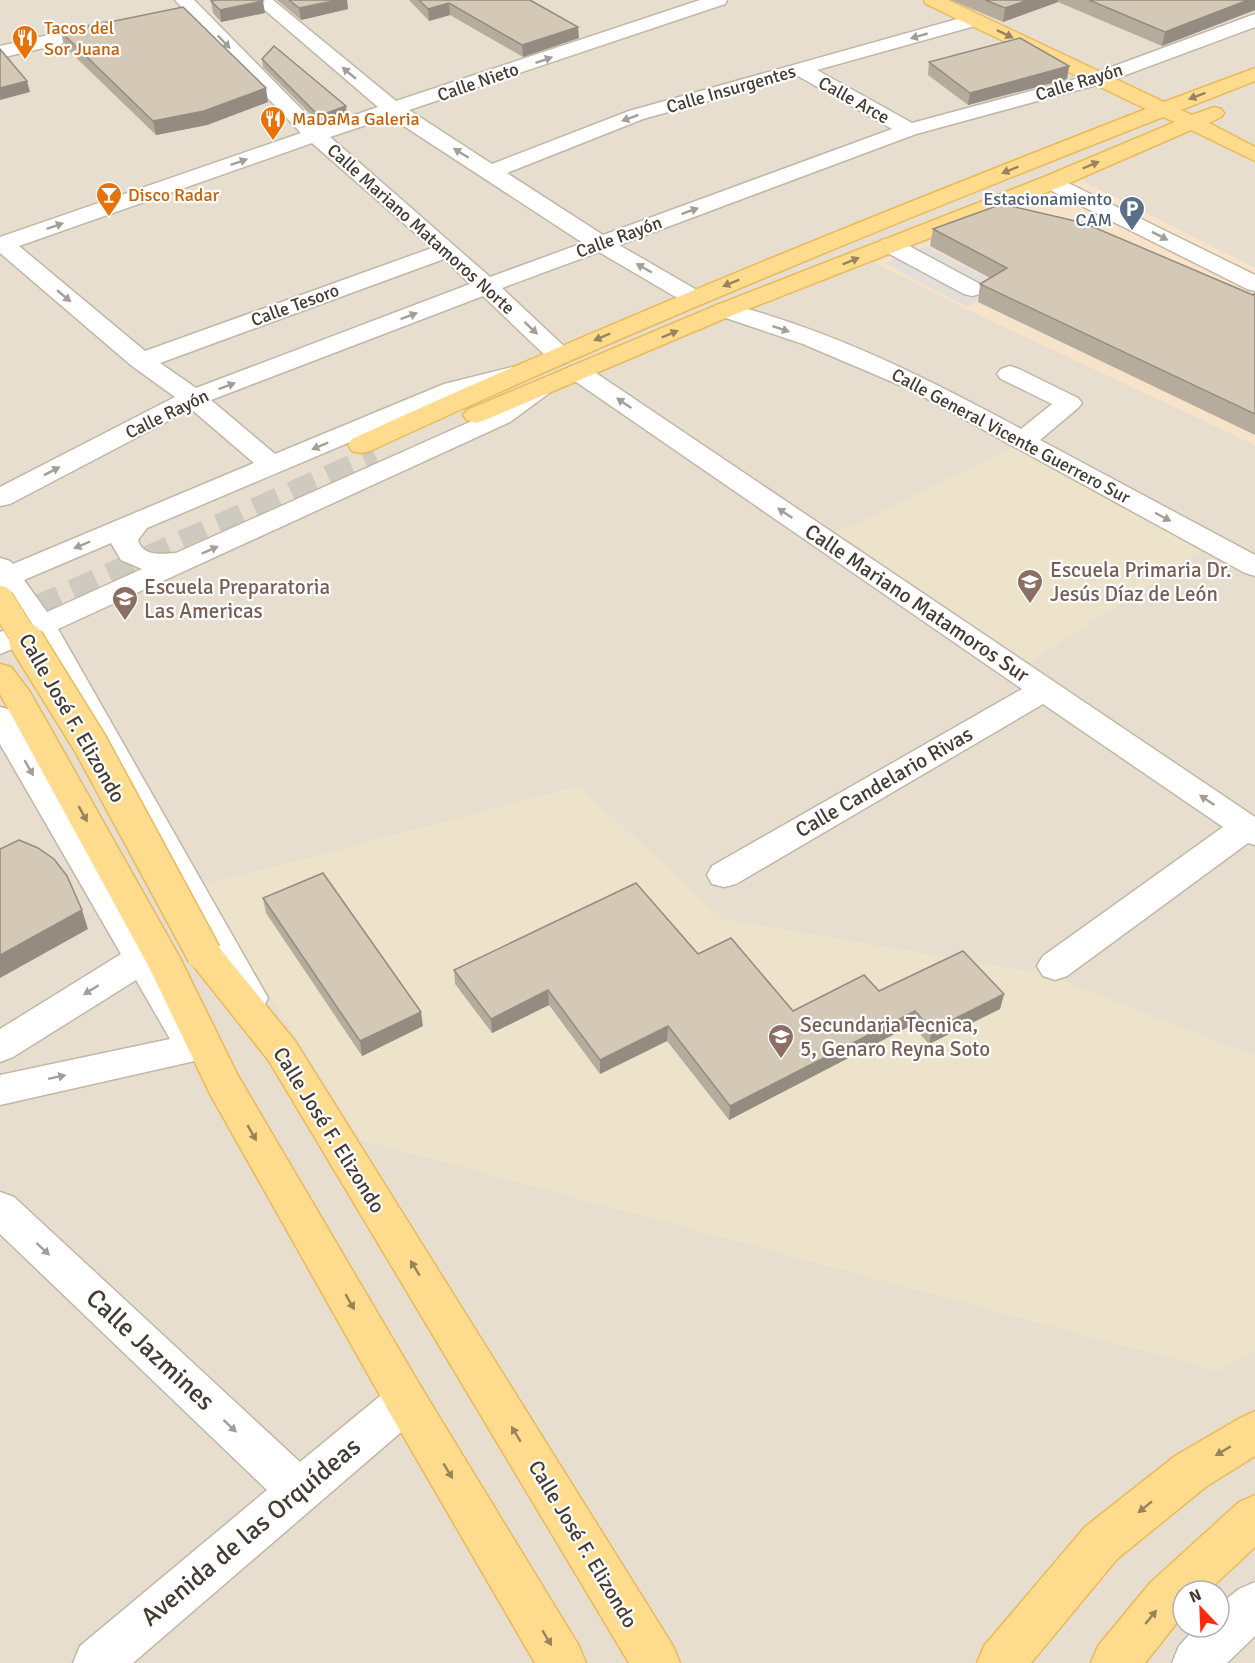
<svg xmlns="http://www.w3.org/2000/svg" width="1255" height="1663" font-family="Signika,sans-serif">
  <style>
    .residential { fill: #e7decf; fill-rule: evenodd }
    .commercial { fill: #f7e3ca }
    .education { fill: #ede2ca }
    .parking { fill: #e2dfdb }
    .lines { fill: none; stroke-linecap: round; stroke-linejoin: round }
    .major-tunnel { stroke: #cfcabf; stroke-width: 26; stroke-dasharray: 26 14; stroke-linecap: butt }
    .minor-casing { stroke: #c1b7a7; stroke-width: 3 }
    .major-casing { stroke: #eaba58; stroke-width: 3 }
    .minor { fill: #fff; fill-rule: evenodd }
    .major { fill: #ffdb8e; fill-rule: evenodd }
    .major-bridge-far1-casing { stroke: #eaba58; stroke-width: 28; stroke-linecap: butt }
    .major-bridge-casing { stroke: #eaba58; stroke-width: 37; stroke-linecap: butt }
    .major-bridge-far1 { stroke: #ffdb8e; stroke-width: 26 }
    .major-bridge { stroke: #ffdb8e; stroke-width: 34 }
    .wall { fill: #b6ac9d }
    .shaded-wall { fill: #948c80 }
    .building { fill: #d4c8b7; stroke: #948c80; stroke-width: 1.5 }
    .oneway { fill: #98845b }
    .oneway2 { fill: #a29e98 }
    .labels { text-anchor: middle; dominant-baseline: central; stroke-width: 4.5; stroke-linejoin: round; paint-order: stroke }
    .far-food-label { font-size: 18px; fill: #c56008; stroke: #fff; text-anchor: start }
    .far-street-label { font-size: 18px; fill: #443c32; stroke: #fff }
    .far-service-label { font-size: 18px; fill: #4e5e75; stroke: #fff; text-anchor: end }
    .education-label { font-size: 21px; fill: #785e54; stroke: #fff; text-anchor: start }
    .street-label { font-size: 21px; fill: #443c32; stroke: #fff }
    .near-street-label { font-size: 26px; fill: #443c32; stroke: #fff }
  </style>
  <rect width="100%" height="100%" fill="#f2ede2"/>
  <path class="residential" d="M0,0H1255V1663H0ZM1183,1591H1219V1627H1183Z"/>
  <path class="commercial" d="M1081,180L1255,268V445L966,309L875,263Z"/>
  <g class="education">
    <path d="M1018,445L1208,547L1029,663L833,534Z"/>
    <path d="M579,786L723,919L1046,974L1255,1056V1351L1217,1371L361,1140L200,886Z"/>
  </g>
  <path class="parking" d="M926,246L1001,285L967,307L884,263Z"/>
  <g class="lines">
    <path class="major-tunnel" d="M0,625L376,457"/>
    <defs>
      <g id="minor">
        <path d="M175,0H194L319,127L378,107L253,0H273L396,101L700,0H727L725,4L409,110L492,164L629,111L975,14L982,16L984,20L982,24L817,70L912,123L1090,75L1255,14V27L1104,83L916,134L619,245L702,293L706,298L702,303L694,305L686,303L599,252L502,288L568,350L571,355L568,360L559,362L550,360L483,296L211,400L275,454L444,384L512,367L521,370L525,375L521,380L461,395L147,528L138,540C143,557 161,554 176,553L492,412C508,400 527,378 548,384L552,389L548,394L510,422L58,629L268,998L263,1008L250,1012L237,1008L34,640L0,654V632L24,622L0,589V558L10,561L13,564L254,463L191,409L10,504L0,506V487L175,397L132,366L0,253V237L301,133ZM798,76L892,129L603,235L507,173L643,119ZM390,117L583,243L490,277L330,137ZM312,143L432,248L145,351L19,246ZM444,259L470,284L196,388L160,363ZM111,543L121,560L142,569L47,612L24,580Z"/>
        <path d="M106,22L113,24L116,28L113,32L0,58V46Z"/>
        <path d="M1052,175L1255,275V291L1247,289L1044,187L1041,182L1044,177Z"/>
        <path d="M890,238L898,240L980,284L984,289L980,294L972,296L964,294L882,250L879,245L882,240Z"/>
        <path d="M725,303C829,329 927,378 1021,429L1052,404L1001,379L997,374L1001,369L1010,366L1019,369L1078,398L1082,403L1078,408L1040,440L1255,555V576L1245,573L909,389L803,344L717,315L713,310L717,305Z"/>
        <path d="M578,364L587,367L1255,817V845L1248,843L1067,976L1055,980L1043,976L1037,966L1043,956L1223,827L1043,704L736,884L724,887L712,884L707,875L712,866L1022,689L569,377L565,372L569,367Z"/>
        <path d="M0,707L11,710L199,1024L203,1036L208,1038L213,1048L208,1058L0,1105V1075L170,1039L136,980L13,1057L0,1062V1029L121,954L0,744Z"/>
        <path d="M0,1192L14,1197L300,1462L391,1387L406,1381L421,1387L427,1401L421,1415L133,1663H73L80,1646L267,1490L0,1234Z"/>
        <path d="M1255,1582V1636L1227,1663H1172L1179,1646L1196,1627H1219V1605L1239,1589Z"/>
      </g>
      <g id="major">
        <path d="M924,0H948L1164,102L1255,68V81L1181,110L1192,115L1214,107L1221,109L1224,113L1221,117L1209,123L1255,147V161L1191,130L1060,187L733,315L485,420L476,423L467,420L463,415L467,410L717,305L1044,177L1175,122L1163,117C896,222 631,330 370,451L361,453L352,451L348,445L352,439C613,320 879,213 1146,109L926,4Z"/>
        <path d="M0,664L11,667L30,692L180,958L237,1074L421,1387L579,1646L586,1663H535L391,1415L210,1094L150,969L0,694Z"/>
        <path d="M204,941L216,944L295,1041L673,1646L680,1663H629L269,1061L192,964L186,954L192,944Z"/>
        <path d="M1255,1411V1456L1207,1486L1117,1559L1031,1663H977L984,1646L1085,1527L1175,1456L1240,1418Z"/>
        <path d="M1255,1495V1547L1208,1591H1183V1615L1145,1663H1091L1098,1646L1150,1583L1239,1502Z"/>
      </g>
    </defs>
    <use href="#minor" class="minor-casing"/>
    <use href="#major" class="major-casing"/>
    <use href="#minor" class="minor"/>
    <use href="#major" class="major"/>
    <defs>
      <path id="major-bridge-far1" d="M0,599L27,642"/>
      <path id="major-bridge" d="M26,640L91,745L204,954"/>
    </defs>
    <use href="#major-bridge-far1" class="major-bridge-far1-casing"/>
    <use href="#major-bridge" class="major-bridge-casing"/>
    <use href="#major-bridge-far1" class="major-bridge-far1"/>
    <use href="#major-bridge" class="major-bridge"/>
  </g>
  <g class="wall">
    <path d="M277,0H347L348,9L301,20Z"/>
    <path d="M409,0H530L579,38L523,57L450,15L429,21Z"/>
    <path d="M951,0H1255V10L1162,46L1058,2L1003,22Z"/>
    <path d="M211,1L265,13L221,22L213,13Z"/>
    <path d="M61,32L268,102L207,125L156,135L64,46Z"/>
    <path d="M262,59L347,115L320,124L263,67Z"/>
    <path d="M929,62L1069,66L1067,79L968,105L928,75Z"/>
    <path d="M933,229L1253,295L1255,293V435L978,302L980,284L990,278L930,246Z"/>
    <path d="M263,898L423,1026L362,1056L266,913Z"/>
    <path d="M698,954L793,1011L879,991L1004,994L1000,1009L929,1044L912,1025L729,1120L667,1041L600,1074L549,1005L492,1033L455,984L454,970Z"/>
  </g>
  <g class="shaded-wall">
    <path d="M338,0H347L348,9L301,20L299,8Z"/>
    <path d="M1028,0H1058V2L1003,22L1005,8Z"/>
    <path d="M1248,0H1255V10L1162,46L1165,32Z"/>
    <path d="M263,1L265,13L221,22L220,10Z"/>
    <path d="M449,3L450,15L429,21L428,9Z"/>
    <path d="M578,27L579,38L523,57L522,45Z"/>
    <path d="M1069,66L1067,79L968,105L970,93Z"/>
    <path d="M27,81L30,92L0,100V88Z"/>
    <path d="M266,88L268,102L207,125L156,135L153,121Z"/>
    <path d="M346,106L347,115L320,124L319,116Z"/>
    <path d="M82,910L88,929L0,978V955Z"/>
    <path d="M548,990L549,1005L492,1033L491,1019Z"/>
    <path d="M1004,994L1000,1009L929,1044L932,1030Z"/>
    <path d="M915,1011L912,1025L729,1120L730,1106Z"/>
    <path d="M421,1012L423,1026L362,1056L360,1041Z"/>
    <path d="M668,1026L667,1041L600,1074V1060Z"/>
  </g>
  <g class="building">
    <path d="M216,0H261L263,1L220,10L211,1Z"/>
    <path d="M289,0H338L299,8Z"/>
    <path d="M419,0H530L578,27L522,45L449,3L428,9Z"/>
    <path d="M985,0H1028L1005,8Z"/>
    <path d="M1089,0H1248L1165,32Z"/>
    <path d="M183,7L266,88L204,111L153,121L61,32Z"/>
    <path d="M1020,38L1069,66L970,93L929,62Z"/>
    <path d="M274,46L346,106L319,116L262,59Z"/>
    <path d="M0,49L27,81L0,88Z"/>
    <path d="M1002,204L1084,223L1253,295L1255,293V414L980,284L1007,268L933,229Z"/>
    <path d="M19,840L38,848L54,859L67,876L82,910L0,955V849Z"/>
    <path d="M323,873L421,1012L360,1041L263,898Z"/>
    <path d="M636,883L698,954L731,938L793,1011L864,975L879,991L963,951L1004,994L932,1030L915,1011L730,1106L668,1026L600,1060L548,990L491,1019L454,970Z"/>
  </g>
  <defs><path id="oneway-solid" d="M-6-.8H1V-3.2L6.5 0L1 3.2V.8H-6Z" transform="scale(1.5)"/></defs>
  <g class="oneway">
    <use href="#oneway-solid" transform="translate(1005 34) rotate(26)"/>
    <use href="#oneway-solid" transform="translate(1197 96) rotate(159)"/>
    <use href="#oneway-solid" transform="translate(1091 165) rotate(-23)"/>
    <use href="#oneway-solid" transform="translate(1010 170) rotate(158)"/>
    <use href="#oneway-solid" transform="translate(851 261) rotate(-22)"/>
    <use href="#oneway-solid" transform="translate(731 283) rotate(158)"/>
    <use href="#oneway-solid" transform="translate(670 334) rotate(-23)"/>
    <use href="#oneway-solid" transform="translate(602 337) rotate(157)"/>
    <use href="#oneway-solid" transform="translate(83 814) rotate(61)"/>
    <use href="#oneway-solid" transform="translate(252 1133) rotate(60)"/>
    <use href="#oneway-solid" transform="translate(415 1268) rotate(-121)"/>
    <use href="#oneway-solid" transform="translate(350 1302) rotate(60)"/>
    <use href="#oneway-solid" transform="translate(516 1434) rotate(-121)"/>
    <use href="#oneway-solid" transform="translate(1223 1451) rotate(149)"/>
    <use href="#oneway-solid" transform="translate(448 1471) rotate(59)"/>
    <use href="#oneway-solid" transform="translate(1145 1507) rotate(141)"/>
    <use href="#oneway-solid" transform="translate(1151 1617) rotate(-51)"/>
    <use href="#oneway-solid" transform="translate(547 1638) rotate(59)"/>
  </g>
  <g class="oneway2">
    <use href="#oneway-solid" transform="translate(919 36) rotate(164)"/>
    <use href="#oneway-solid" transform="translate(224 42) rotate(46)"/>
    <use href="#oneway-solid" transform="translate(544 60) rotate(-19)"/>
    <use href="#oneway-solid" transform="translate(349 73) rotate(-140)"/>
    <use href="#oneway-solid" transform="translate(630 118) rotate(160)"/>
    <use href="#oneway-solid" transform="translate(461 153) rotate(-148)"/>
    <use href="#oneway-solid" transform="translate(239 162) rotate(-19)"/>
    <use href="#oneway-solid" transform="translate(690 211) rotate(-20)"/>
    <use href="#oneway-solid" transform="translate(55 226) rotate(-19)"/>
    <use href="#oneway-solid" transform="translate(1160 236) rotate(27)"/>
    <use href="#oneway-solid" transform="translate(644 268) rotate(-150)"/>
    <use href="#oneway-solid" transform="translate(64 296) rotate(40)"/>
    <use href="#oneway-solid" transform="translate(409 316) rotate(-21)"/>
    <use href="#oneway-solid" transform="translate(531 328) rotate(43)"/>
    <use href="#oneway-solid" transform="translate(781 329) rotate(18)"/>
    <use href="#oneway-solid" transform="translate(227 386) rotate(-21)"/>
    <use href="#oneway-solid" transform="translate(624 403) rotate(-146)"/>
    <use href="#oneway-solid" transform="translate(320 446) rotate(157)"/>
    <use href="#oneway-solid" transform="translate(52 471) rotate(-27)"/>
    <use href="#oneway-solid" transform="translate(785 513) rotate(-146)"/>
    <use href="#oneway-solid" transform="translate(1163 517) rotate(28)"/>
    <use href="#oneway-solid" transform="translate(82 545) rotate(157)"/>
    <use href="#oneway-solid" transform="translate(210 550) rotate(-24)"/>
    <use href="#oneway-solid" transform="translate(29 768) rotate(60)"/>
    <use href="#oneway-solid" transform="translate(1207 800) rotate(-146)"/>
    <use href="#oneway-solid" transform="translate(91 990) rotate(148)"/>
    <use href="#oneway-solid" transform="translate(57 1077) rotate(-12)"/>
    <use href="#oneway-solid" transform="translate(43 1249) rotate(43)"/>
    <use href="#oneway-solid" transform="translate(230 1426) rotate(43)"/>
  </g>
  <defs>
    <symbol id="restaurant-pin" viewBox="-11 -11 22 30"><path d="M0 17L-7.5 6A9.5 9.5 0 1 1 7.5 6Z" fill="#e8710a" stroke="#fff"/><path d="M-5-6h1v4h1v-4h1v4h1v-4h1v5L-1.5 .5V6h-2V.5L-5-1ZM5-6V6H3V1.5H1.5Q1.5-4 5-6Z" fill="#fff"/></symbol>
    <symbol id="bar-pin" viewBox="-11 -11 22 30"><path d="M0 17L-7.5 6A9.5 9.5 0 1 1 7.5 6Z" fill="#e8710a" stroke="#fff"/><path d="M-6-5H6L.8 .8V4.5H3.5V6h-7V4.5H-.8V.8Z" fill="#fff"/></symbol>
    <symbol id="parking-pin" viewBox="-11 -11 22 30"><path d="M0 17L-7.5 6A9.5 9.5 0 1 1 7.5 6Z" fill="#5c6f8a" stroke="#fff"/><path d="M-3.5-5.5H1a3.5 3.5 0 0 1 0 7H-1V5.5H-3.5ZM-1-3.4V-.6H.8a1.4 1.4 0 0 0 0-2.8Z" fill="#fff"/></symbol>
    <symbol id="school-pin" viewBox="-11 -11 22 30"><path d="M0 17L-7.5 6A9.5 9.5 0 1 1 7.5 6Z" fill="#8d6e63" stroke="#fff"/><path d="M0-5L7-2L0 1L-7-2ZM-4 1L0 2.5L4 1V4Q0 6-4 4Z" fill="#fff"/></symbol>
    <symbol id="university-pin" viewBox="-11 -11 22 30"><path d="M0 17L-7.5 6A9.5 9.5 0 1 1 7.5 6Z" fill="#8d6e63" stroke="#fff"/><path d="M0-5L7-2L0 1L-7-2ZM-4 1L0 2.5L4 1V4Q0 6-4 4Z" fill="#fff"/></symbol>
  </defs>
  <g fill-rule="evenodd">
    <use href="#restaurant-pin" x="10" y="23" width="30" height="40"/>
    <use href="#restaurant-pin" x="258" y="104" width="30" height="40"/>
    <use href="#bar-pin" x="94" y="180" width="30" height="40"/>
    <use href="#parking-pin" x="1117" y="194" width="30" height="40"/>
    <use href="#school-pin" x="1015" y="567" width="30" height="40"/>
    <use href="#university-pin" x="110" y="584" width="30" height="40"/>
    <use href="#school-pin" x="766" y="1022" width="30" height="40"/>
  </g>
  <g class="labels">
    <g class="far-food-label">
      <text x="44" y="28">Tacos del<tspan x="44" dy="21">Sor Juana</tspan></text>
      <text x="292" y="119">MaDaMa Galeria</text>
      <text x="128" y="195">Disco Radar</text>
    </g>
    <g class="far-street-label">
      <text transform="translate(478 82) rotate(-19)">Calle Nieto</text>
      <text transform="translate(1079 82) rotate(-17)">Calle Rayón</text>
      <text transform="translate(731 89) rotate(-16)">Calle Insurgentes</text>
      <text transform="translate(854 100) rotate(29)">Calle Arce</text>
      <text transform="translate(421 229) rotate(42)">Calle Mariano Matamoros Norte</text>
      <text transform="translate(619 237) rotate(-20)">Calle Rayón</text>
      <text transform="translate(295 305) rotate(-20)">Calle Tesoro</text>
      <text transform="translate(167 414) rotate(-26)">Calle Rayón</text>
      <text transform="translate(1011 436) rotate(28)">Calle General Vicente Guerrero Sur</text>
    </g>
    <g class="far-service-label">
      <text x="1112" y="199">Estacionamiento<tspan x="1112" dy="21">CAM</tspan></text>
    </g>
    <g class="education-label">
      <text x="1050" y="570">Escuela Primaria Dr.<tspan x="1050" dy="24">Jesús Díaz de León</tspan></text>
      <text x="144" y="587">Escuela Preparatoria<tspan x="144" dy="24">Las Americas</tspan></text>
      <text x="800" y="1025">Secundaria Tecnica,<tspan x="800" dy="24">5, Genaro Reyna Soto</tspan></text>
    </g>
    <g class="street-label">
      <text transform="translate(917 603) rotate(34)">Calle Mariano Matamoros Sur</text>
      <text transform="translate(72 718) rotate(60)">Calle José F. Elizondo</text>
      <text transform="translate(884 782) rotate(-30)">Calle Candelario Rivas</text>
      <text transform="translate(329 1130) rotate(58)">Calle José F. Elizondo</text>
      <text transform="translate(583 1544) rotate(59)">Calle José F. Elizondo</text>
    </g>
    <g class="near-street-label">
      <text transform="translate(150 1350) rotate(43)">Calle Jazmines</text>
      <text transform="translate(251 1532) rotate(-40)">Avenida de las Orquídeas</text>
    </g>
  </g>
  <g transform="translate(1201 1609) rotate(337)"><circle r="28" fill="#ffffff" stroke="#b4b1ad" stroke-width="1.5"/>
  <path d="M0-4.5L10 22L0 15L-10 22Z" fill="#ff290c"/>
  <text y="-9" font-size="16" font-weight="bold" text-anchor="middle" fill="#443c32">N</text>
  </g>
</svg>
